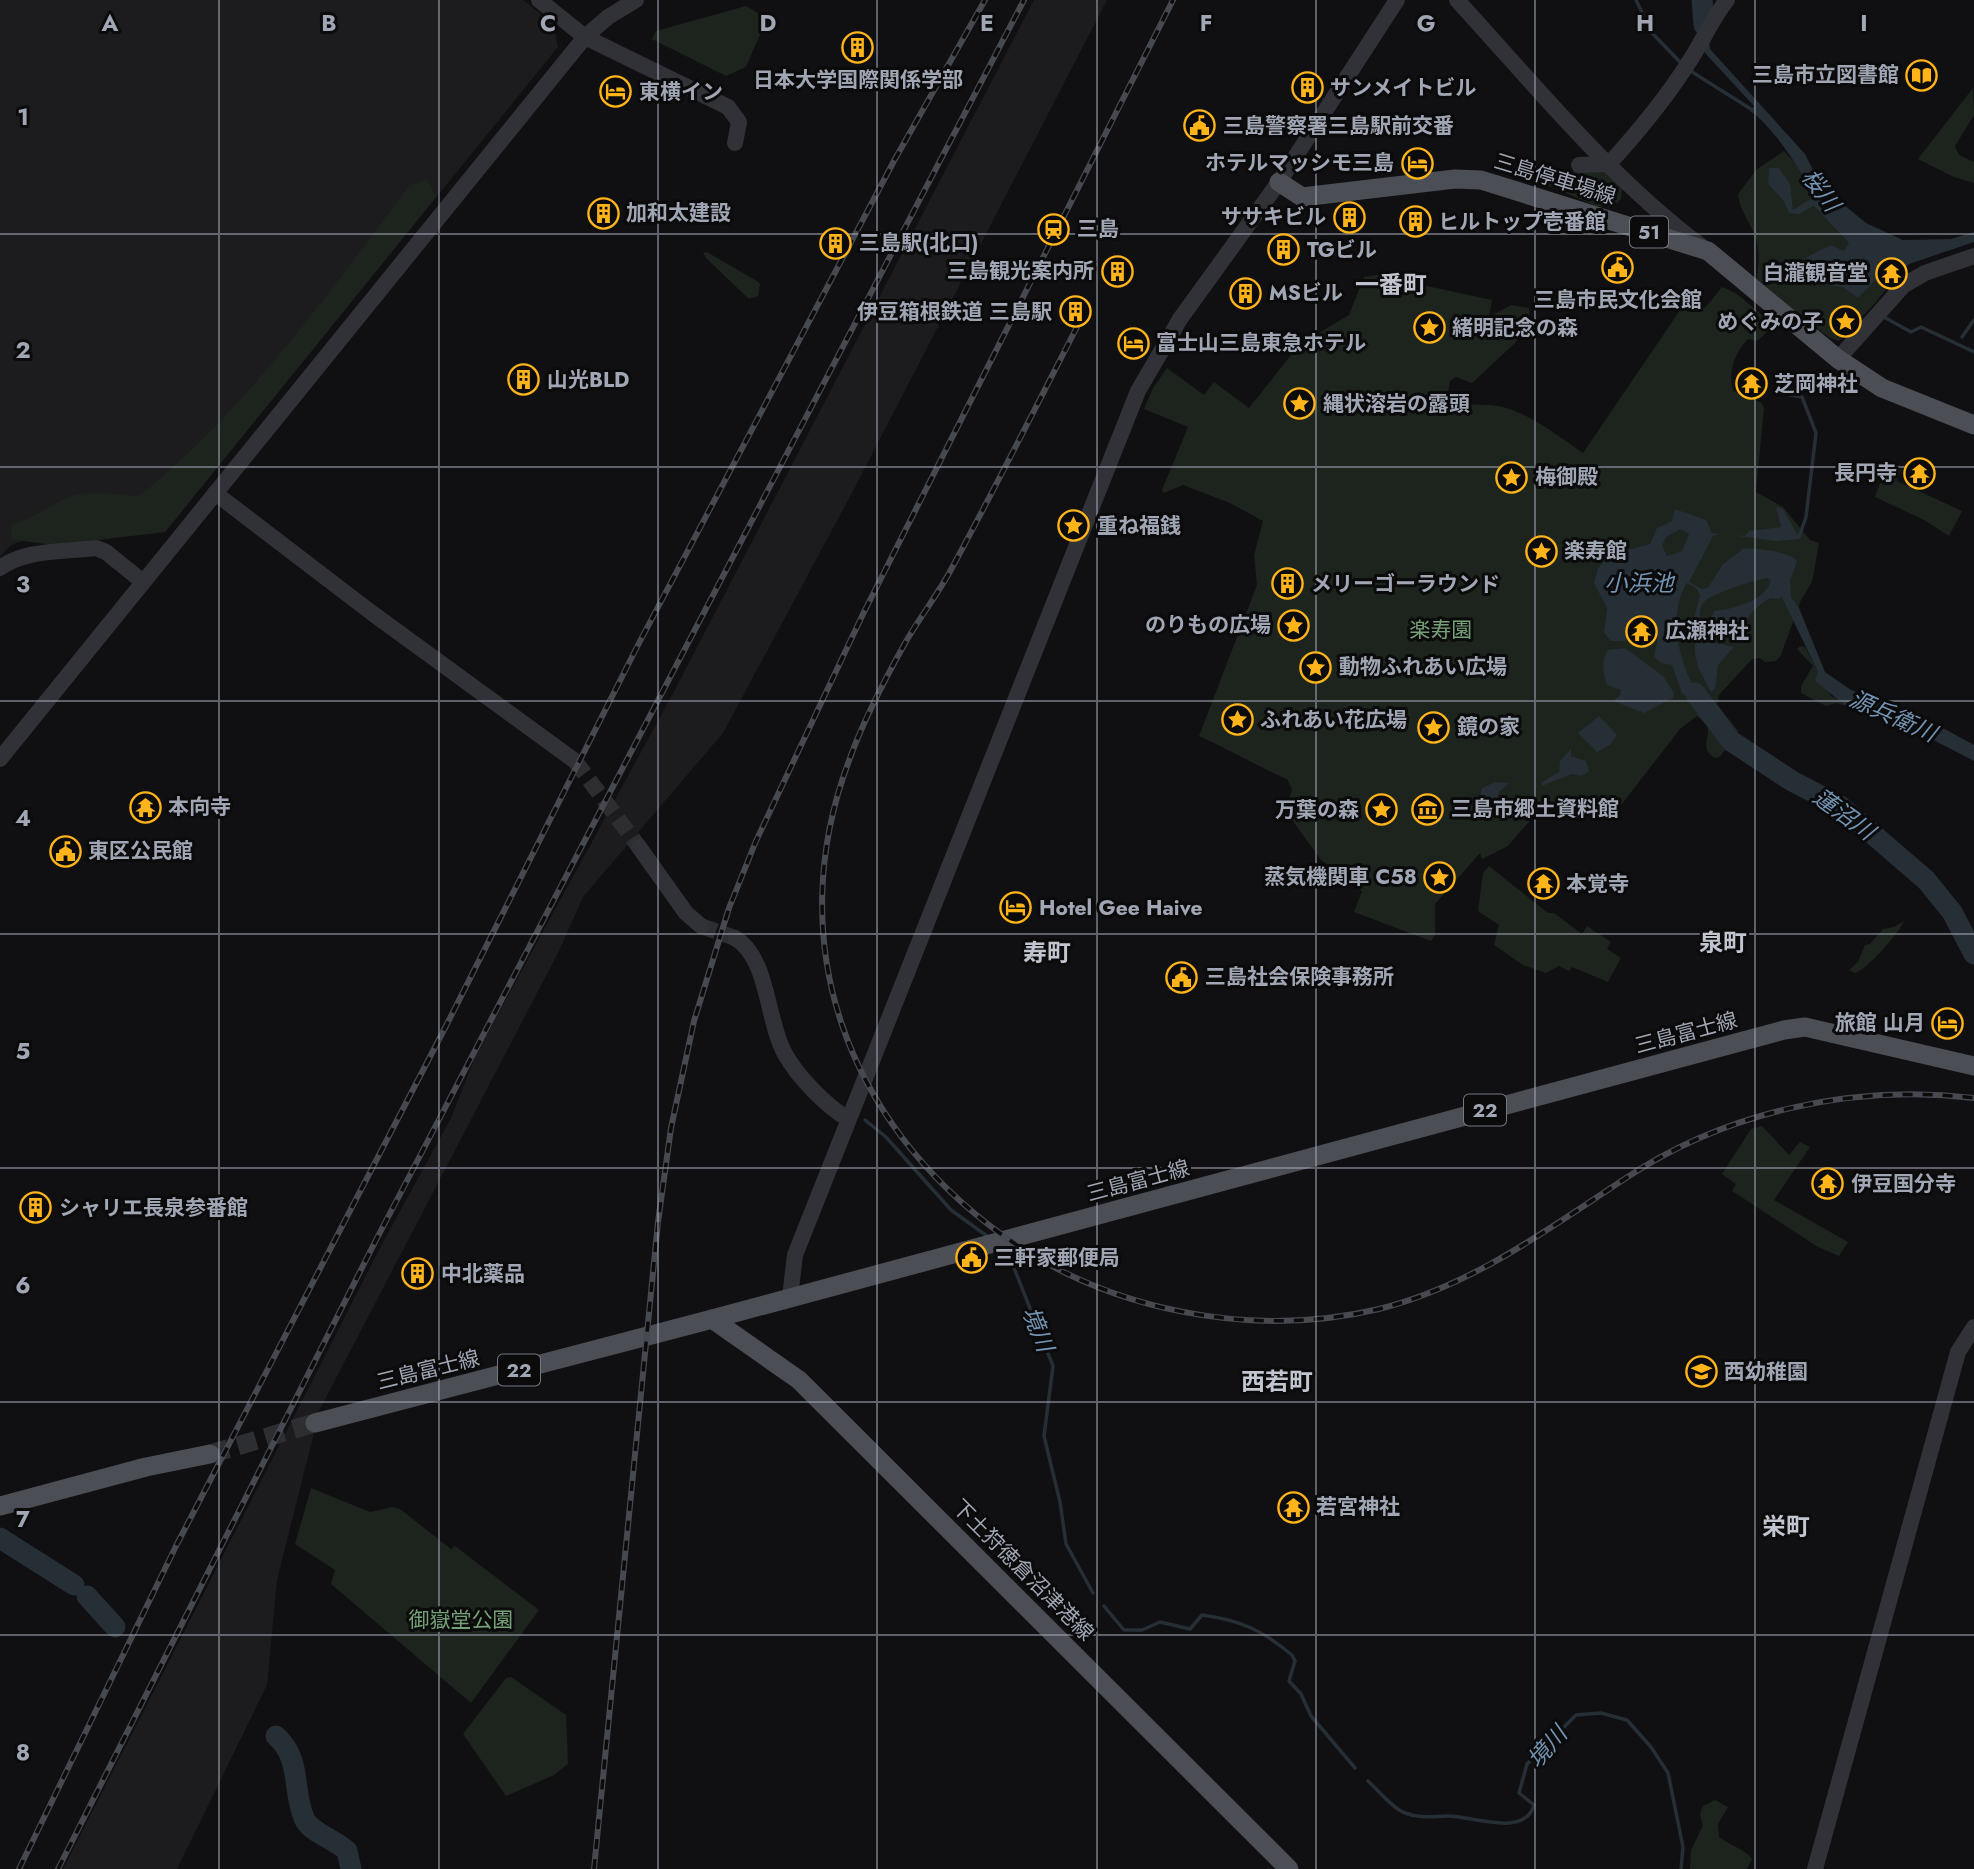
<svg xmlns="http://www.w3.org/2000/svg" width="1974" height="1869" font-family="Jost,'Noto Sans JP',sans-serif">
  <style>
    .built { fill: #1c1c1f }
    .green { fill: #1c241d }
    .water { fill: #262e36; fill-rule: evenodd }
    .lines { fill: none; stroke-linecap: round; stroke-linejoin: round }
    .stream { stroke: #262e36; stroke-width: 3.5 }
    .river { stroke: #262e36; stroke-width: 21 }
    .minor-tunnel { stroke: #2d2e32; stroke-width: 16; stroke-dasharray: 16 8; stroke-linecap: butt }
    .major-tunnel { stroke: #2d2e32; stroke-width: 19; stroke-dasharray: 19 10; stroke-linecap: butt }
    .minor { stroke: #313237; stroke-width: 16 }
    .major { stroke: #4c4e56; stroke-width: 19 }
    .rail-casing { stroke: #474950; stroke-width: 6 }
    .rail { stroke: #0b0b0c; stroke-width: 3.5; stroke-dasharray: 10; stroke-linecap: butt }
    .grid { fill: none; stroke: #a0a6b4; stroke-width: 2; stroke-opacity: 0.55 }
    .labels { text-anchor: middle; dominant-baseline: central; stroke-width: 6; stroke-linejoin: round; paint-order: stroke }
    .shield { fill: #0b0b0c; stroke: #737882; stroke-width: 2 }
    .shield-label { font-size: 19px; font-weight: bold; fill: #a0a6b4 }
    .poi-label { font-size: 21px; font-weight: bold; fill: #a0a6b4; stroke: #0b0b0c; text-anchor: start }
    .street-label { font-size: 21px; fill: #a0a6b4; stroke: #0b0b0c }
    .park-label { font-size: 21px; fill: #75a178; stroke: #0b0b0c }
    .water-label { font-size: 23px; font-style: italic; fill: #7394b3; stroke: #0b0b0c }
    .quarter-label { font-size: 24px; font-weight: bold; fill: #c1c5cf; stroke: #0b0b0c }
    .grid-label { font-size: 23px; text-anchor: middle; font-weight: bold; fill: #a0a6b4; stroke: #0b0b0c; stroke-width: 6; stroke-linejoin: round; paint-order: stroke }
  </style>
  <rect width="100%" height="100%" fill="#101012"/>
  <g class="built">
    <path d="M0,0H523L553,24L558,47L165,532L53,545L23,541L11,545L0,557Z"/>
    <path d="M1034,0H1107L853,491L723,733L583,897L558,953L320,1409L277,1580L267,1685L177,1869H63L381,1246L451,1118L475,1057L497,1016L671,697Z"/>
  </g>
  <g class="green">
    <path d="M746,6L763,16L765,23L746,67L726,76L652,39L656,31Z"/>
    <path d="M1973,88L1974,115L1955,146L1959,155L1974,162V183L1954,177L1918,159Z"/>
    <path d="M1784,151L1797,165L1817,208L1849,243L1899,272L1876,302L1839,341L1830,338L1756,283C1758,270 1760,256 1757,243C1753,225 1740,213 1738,194L1757,169Z"/>
    <path d="M1579,168L1606,172L1622,189L1621,199L1613,207L1596,206L1543,183L1545,179L1560,178Z"/>
    <path d="M427,179L436,197L165,532L53,545L12,539L11,525C35,518 46,507 66,498C89,489 116,495 139,496C247,409 327,295 410,185Z"/>
    <path d="M707,252L757,281L760,284L758,296L749,299L706,258L703,253Z"/>
    <path d="M1376,275L1492,300L1489,317L1511,305L1529,308L1530,321L1514,344L1472,383L1456,377L1450,381L1448,393C1458,410 1486,402 1503,407C1532,415 1558,436 1583,453L1689,297L1705,308L1722,287C1741,293 1751,308 1767,319L1768,331L1757,341L1748,339C1734,354 1728,371 1733,391L1762,403L1764,408L1756,492L1783,507L1810,540L1819,543L1812,582L1801,600L1781,655L1776,661L1765,662L1760,658L1752,659L1719,695L1717,704L1738,731L1720,757L1715,758C1700,749 1709,741 1708,726L1697,716L1680,729L1611,818L1579,797H1563L1557,804L1539,810L1508,846L1482,859L1480,853L1435,904V935L1431,941L1354,912L1362,891L1321,860L1285,810L1292,790L1287,779C1257,766 1230,750 1199,736L1257,585L1254,555L1263,521L1230,503L1183,485L1164,493L1162,490L1188,427L1144,409L1153,388L1167,368L1204,395L1214,382L1249,408L1299,345L1349,315L1364,277Z"/>
    <path d="M1887,465L1901,470L1897,481L1962,511L1949,536L1924,520L1875,497Z"/>
    <path d="M1800,646L1805,647L1831,696L1847,703V706L1836,703L1826,706L1801,693V686L1813,666L1797,649Z"/>
    <path d="M1489,866L1548,913H1554L1582,934L1587,926L1611,942L1607,949L1621,958L1608,982L1572,967L1569,971L1559,966L1546,973L1523,965L1494,945L1499,925L1478,911L1483,873Z"/>
    <path d="M1904,921C1900,932 1867,970 1855,973L1849,970L1858,962L1865,945L1870,944L1883,929L1894,927Z"/>
    <path d="M1762,1126L1789,1155L1800,1142L1810,1147L1774,1200L1848,1242L1839,1256L1818,1247L1732,1191L1736,1184L1722,1174L1751,1129Z"/>
    <path d="M311,1488L370,1512L393,1507L400,1509L451,1549L455,1546L539,1610L471,1703L331,1584L335,1570L295,1544Z"/>
    <path d="M511,1677L566,1715L568,1764L554,1775L506,1796L463,1734L506,1678Z"/>
    <path d="M1715,1800L1728,1807L1718,1824L1719,1837C1729,1845 1745,1849 1752,1859L1747,1869H1690L1691,1850L1703,1826L1700,1814L1703,1806Z"/>
  </g>
  <g class="water">
    <path d="M1707,15L1710,49L1805,154L1821,186L1866,223L1903,240L1951,239L1974,232V242L1909,264L1899,272L1890,264L1858,298L1843,287L1817,284L1816,274L1805,266L1807,257L1831,245L1844,251L1849,243L1814,206L1799,214L1789,213L1784,201L1768,184L1769,168H1779L1790,184L1793,210L1812,198C1808,177 1769,122 1750,111L1754,106L1705,53L1701,16Z"/>
    <path d="M1776,507L1783,509L1800,539L1776,541L1730,535L1745,536L1749,531L1781,527Z"/>
    <path d="M1675,509L1706,520L1712,533L1720,534L1713,536L1689,582L1702,589L1708,588L1723,564L1743,549C1754,547 1791,552 1797,561L1790,581L1791,597L1799,608L1825,672L1851,690L1930,721L1974,745V761L1887,716L1845,705L1815,681L1818,672L1782,597C1775,601 1774,596 1767,600C1738,618 1754,634 1710,628L1699,636L1703,644L1711,642L1734,647L1718,665L1715,689L1711,692L1698,668L1695,653L1694,618L1700,596L1697,589L1687,583C1666,617 1680,668 1701,699L1694,704L1682,693L1672,665L1661,663L1654,657L1658,637L1650,619L1635,623L1625,641H1611L1604,633L1607,608L1594,583L1598,568L1606,559L1601,541L1607,539L1610,549L1616,553L1650,544L1657,528L1672,521ZM1681,529L1689,534L1682,551L1667,556L1662,546L1666,537ZM1767,578L1771,580C1766,601 1733,609 1714,611L1708,625L1700,623C1699,615 1699,607 1705,601C1712,594 1757,579 1767,578Z"/>
    <path d="M1625,648L1664,677L1674,693L1673,698L1644,713L1616,702L1615,699L1620,695L1621,690L1607,685C1603,673 1601,660 1608,650Z"/>
    <path d="M1599,716L1617,735L1610,745L1597,752L1578,733Z"/>
    <path d="M1571,749V756L1586,761L1589,771L1582,776L1572,774L1542,786V782L1559,772L1560,761Z"/>
    <path d="M1495,782L1509,783L1499,792L1489,818L1477,821L1474,816L1482,788Z"/>
  </g>
  <g class="lines">
    <g class="stream">
      <path d="M1636,0L1652,33L1681,63"/>
      <path d="M1689,70L1754,111"/>
      <path d="M1882,316L1911,332L1921,327L1974,352"/>
      <path d="M1962,337L1974,320"/>
      <path d="M1790,395L1802,397L1816,433L1806,517L1799,537"/>
      <path d="M865,1120L886,1137L951,1210L987,1236"/>
      <path d="M1000,1248L1014,1268L1053,1366L1044,1436L1060,1502L1066,1544L1093,1593"/>
      <path d="M1104,1606L1124,1630H1142L1160,1622L1190,1629L1202,1615C1240,1620 1262,1630 1292,1655L1295,1661L1289,1681L1301,1694L1311,1716L1355,1768"/>
      <path d="M1368,1781C1379,1791 1392,1808 1405,1813C1421,1819 1433,1816 1449,1816C1471,1816 1525,1838 1534,1805L1519,1793L1527,1764L1576,1715L1601,1713L1627,1720L1651,1747L1668,1773L1683,1847L1681,1869"/>
    </g>
    <g class="river">
      <path d="M1702,0L1704,25"/>
      <path d="M1695,693L1731,741L1792,781L1840,806L1926,880L1952,912L1974,954"/>
      <path d="M0,1538L74,1585"/>
      <path d="M87,1596L115,1627"/>
      <path d="M276,1736C302,1759 292,1790 304,1818C310,1833 335,1839 347,1851L351,1869"/>
    </g>
    <g class="minor-tunnel">
      <path d="M575,761L639,847"/>
      <path d="M701,926L735,938"/>
    </g>
    <path class="major-tunnel" d="M210,1454L315,1423"/>
    <g class="minor">
      <path d="M539,0L585,37L728,107L739,122L735,143"/>
      <path d="M1457,0C1534,84 1609,177 1701,246"/>
      <path d="M1579,165L1609,164C1638,132 1664,101 1687,65C1702,43 1711,20 1727,0"/>
      <path d="M1838,359L1904,285L1925,273L1974,256"/>
      <path d="M215,493L372,613L575,761"/>
      <path d="M0,568C25,549 65,552 96,548L106,552L143,582"/>
      <path d="M0,759L585,37L608,17L636,0"/>
      <path d="M639,847L686,913L701,926"/>
      <path d="M735,938C769,958 766,1020 785,1054C798,1077 825,1105 848,1119"/>
      <path d="M790,1297L795,1255L1138,391L1180,319L1279,182L1397,0"/>
      <path d="M1815,1869L1958,1352L1974,1327"/>
    </g>
    <g class="major">
      <path d="M1279,182L1302,197L1455,179L1481,180L1708,251L1838,359L1882,388L1974,425"/>
      <path d="M712,1319L799,1380L1289,1869"/>
      <path d="M315,1423L701,1322L1784,1030L1805,1027L1974,1066"/>
      <path d="M0,1506L146,1467L210,1454"/>
    </g>
    <defs>
      <g id="rail">
        <path d="M1078,325C1037,405 996,486 953,566C939,593 919,618 904,645C884,681 864,719 850,758C780,941 846,1121 1001,1234C1106,1311 1252,1339 1379,1309C1472,1286 1548,1229 1626,1178C1727,1111 1854,1084 1974,1098"/>
        <path d="M19,1869L176,1546L447,1024L639,643L895,159L985,0"/>
        <path d="M58,1869L376,1240L1024,0"/>
        <path d="M594,1869L658,1222L671,1128L694,1021L729,908L756,841L863,614L1173,0"/>
      </g>
    </defs>
    <use href="#rail" class="rail-casing"/>
    <use href="#rail" class="rail"/>
  </g>
  <path class="grid" d="M219,0V1869M439,0V1869M658,0V1869M877,0V1869M1097,0V1869M1316,0V1869M1535,0V1869M1755,0V1869M0,234H1974M0,467H1974M0,701H1974M0,934H1974M0,1168H1974M0,1402H1974M0,1635H1974"/>
  <defs>
    <symbol id="building-ring" viewBox="-11 -11 22 22"><circle r="9.5" fill="#0b0b0c" stroke="#ffb41a" stroke-width="1.5"/><path d="M-4-6H4V6H1V3H-1V6H-4ZM-2.5-4.3h1.7v1.8h-1.7ZM.8-4.3h1.7v1.8H.8ZM-2.5-1h1.7V.8h-1.7ZM.8-1h1.7V.8H.8Z" fill="#ffb41a"/></symbol>
    <symbol id="library-ring" viewBox="-11 -11 22 22"><circle r="9.5" fill="#0b0b0c" stroke="#ffb41a" stroke-width="1.5"/><path d="M-6-4Q-3-5.5-.7-3.5V5Q-3 3-6 4ZM6-4Q3-5.5 .7-3.5V5Q3 3 6 4Z" fill="#ffb41a"/></symbol>
    <symbol id="hotel-ring" viewBox="-11 -11 22 22"><circle r="9.5" fill="#0b0b0c" stroke="#ffb41a" stroke-width="1.5"/><path d="M-6-4.5h1.5V1H6V5H4.5V3h-9V5H-6ZM-4 0a1.8 1.8 0 1 1 3.6 0ZM.5 0V-2.5h3Q6-2.5 6 0Z" fill="#ffb41a"/></symbol>
    <symbol id="civic-ring" viewBox="-11 -11 22 22"><circle r="9.5" fill="#0b0b0c" stroke="#ffb41a" stroke-width="1.5"/><path d="M-.6-6.5H3V-4.5H.6V-3L4-1V1h2V6H-6V1h2V-1L-.6-3ZM-1.2 2.5V6h2.4V2.5Z" fill="#ffb41a"/></symbol>
    <symbol id="station-ring" viewBox="-11 -11 22 22"><circle r="9.5" fill="#0b0b0c" stroke="#ffb41a" stroke-width="1.5"/><path d="M-3-6H3Q5-6 5-4V2Q5 4 3 4L4.5 6H3L1.5 4h-3L-3 6H-4.5L-3 4Q-5 4-5 2V-4Q-5-6-3-6ZM-3.5-4v3h7v-3ZM-3.5 1v1.5H-2V1ZM2 1v1.5H3.5V1Z" fill="#ffb41a"/></symbol>
    <symbol id="temple-ring" viewBox="-11 -11 22 22"><circle r="9.5" fill="#0b0b0c" stroke="#ffb41a" stroke-width="1.5"/><path d="M0-6L5-2H3V0L6.5 2.5H4V6H1.5V3h-3V6H-4V2.5H-6.5L-3 0V-2H-5Z" fill="#ffb41a"/></symbol>
    <symbol id="sight-ring" viewBox="-11 -11 22 22"><circle r="9.5" fill="#0b0b0c" stroke="#ffb41a" stroke-width="1.5"/><path d="M0-6L1.8-2.2L6-1.7L2.9 1.2L3.7 5.4L0 3.3L-3.7 5.4L-2.9 1.2L-6-1.7L-1.8-2.2Z" fill="#ffb41a"/></symbol>
    <symbol id="museum-ring" viewBox="-11 -11 22 22"><circle r="9.5" fill="#0b0b0c" stroke="#ffb41a" stroke-width="1.5"/><path d="M0-6L6-3V-2H-6V-3ZM-5-1h2V3h-2ZM-1-1h2V3h-2ZM3-1h2V3H3ZM-6 4H6V6H-6Z" fill="#ffb41a"/></symbol>
    <symbol id="school-ring" viewBox="-11 -11 22 22"><circle r="9.5" fill="#0b0b0c" stroke="#ffb41a" stroke-width="1.5"/><path d="M0-5L7-2L0 1L-7-2ZM-4 1L0 2.5L4 1V4Q0 6-4 4Z" fill="#ffb41a"/></symbol>
  </defs>
  <g fill-rule="evenodd">
    <use href="#building-ring" x="840" y="30" width="35" height="35"/>
    <use href="#library-ring" x="1904" y="58" width="35" height="35"/>
    <use href="#building-ring" x="1290" y="70" width="35" height="35"/>
    <use href="#hotel-ring" x="598" y="74" width="35" height="35"/>
    <use href="#civic-ring" x="1182" y="108" width="35" height="35"/>
    <use href="#hotel-ring" x="1400" y="146" width="35" height="35"/>
    <use href="#building-ring" x="586" y="196" width="35" height="35"/>
    <use href="#building-ring" x="1332" y="200" width="35" height="35"/>
    <use href="#building-ring" x="1398" y="204" width="35" height="35"/>
    <use href="#station-ring" x="1036" y="212" width="35" height="35"/>
    <use href="#building-ring" x="818" y="226" width="35" height="35"/>
    <use href="#building-ring" x="1266" y="232" width="35" height="35"/>
    <use href="#civic-ring" x="1600" y="250" width="35" height="35"/>
    <use href="#building-ring" x="1100" y="254" width="35" height="35"/>
    <use href="#temple-ring" x="1874" y="256" width="35" height="35"/>
    <use href="#building-ring" x="1228" y="276" width="35" height="35"/>
    <use href="#building-ring" x="1058" y="294" width="35" height="35"/>
    <use href="#sight-ring" x="1828" y="304" width="35" height="35"/>
    <use href="#sight-ring" x="1412" y="310" width="35" height="35"/>
    <use href="#hotel-ring" x="1116" y="326" width="35" height="35"/>
    <use href="#building-ring" x="506" y="362" width="35" height="35"/>
    <use href="#temple-ring" x="1734" y="366" width="35" height="35"/>
    <use href="#sight-ring" x="1282" y="386" width="35" height="35"/>
    <use href="#temple-ring" x="1902" y="456" width="35" height="35"/>
    <use href="#sight-ring" x="1494" y="460" width="35" height="35"/>
    <use href="#sight-ring" x="1056" y="508" width="35" height="35"/>
    <use href="#sight-ring" x="1524" y="534" width="35" height="35"/>
    <use href="#building-ring" x="1270" y="566" width="35" height="35"/>
    <use href="#sight-ring" x="1276" y="608" width="35" height="35"/>
    <use href="#temple-ring" x="1624" y="614" width="35" height="35"/>
    <use href="#sight-ring" x="1298" y="650" width="35" height="35"/>
    <use href="#sight-ring" x="1220" y="702" width="35" height="35"/>
    <use href="#sight-ring" x="1416" y="710" width="35" height="35"/>
    <use href="#temple-ring" x="128" y="790" width="35" height="35"/>
    <use href="#museum-ring" x="1410" y="792" width="35" height="35"/>
    <use href="#sight-ring" x="1364" y="792" width="35" height="35"/>
    <use href="#civic-ring" x="48" y="834" width="35" height="35"/>
    <use href="#sight-ring" x="1422" y="860" width="35" height="35"/>
    <use href="#temple-ring" x="1526" y="866" width="35" height="35"/>
    <use href="#hotel-ring" x="998" y="890" width="35" height="35"/>
    <use href="#civic-ring" x="1164" y="960" width="35" height="35"/>
    <use href="#hotel-ring" x="1930" y="1006" width="35" height="35"/>
    <use href="#temple-ring" x="1810" y="1166" width="35" height="35"/>
    <use href="#building-ring" x="18" y="1190" width="35" height="35"/>
    <use href="#civic-ring" x="954" y="1240" width="35" height="35"/>
    <use href="#building-ring" x="400" y="1256" width="35" height="35"/>
    <use href="#school-ring" x="1684" y="1354" width="35" height="35"/>
    <use href="#temple-ring" x="1276" y="1490" width="35" height="35"/>
  </g>
  <g class="labels">
    <g class="shield">
      <rect x="1630" y="216.5" width="38" height="31" rx="5"/>
      <rect x="1464" y="1094.5" width="42" height="31" rx="5"/>
      <rect x="498" y="1354.5" width="42" height="31" rx="5"/>
    </g>
    <g class="shield-label">
      <text x="1649" y="232">51</text>
      <text x="1485" y="1110">22</text>
      <text x="519" y="1370">22</text>
    </g>
    <g class="poi-label">
      <text x="1899" y="75" text-anchor="end">三島市立図書館</text>
      <text x="858" y="80" text-anchor="middle">日本大学国際関係学部</text>
      <text x="1330" y="88">サンメイトビル</text>
      <text x="639" y="92">東横イン</text>
      <text x="1223" y="126">三島警察署三島駅前交番</text>
      <text x="1394" y="163" text-anchor="end">ホテルマッシモ三島</text>
      <text x="626" y="213">加和太建設</text>
      <text x="1326" y="217" text-anchor="end">ササキビル</text>
      <text x="1438" y="222">ヒルトップ壱番館</text>
      <text x="1077" y="229">三島</text>
      <text x="859" y="243">三島駅(北口)</text>
      <text x="1307" y="250">TGビル</text>
      <text x="1094" y="271" text-anchor="end">三島観光案内所</text>
      <text x="1868" y="273" text-anchor="end">白瀧観音堂</text>
      <text x="1269" y="293">MSビル</text>
      <text x="1618" y="300" text-anchor="middle">三島市民文化会館</text>
      <text x="1052" y="312" text-anchor="end">伊豆箱根鉄道 三島駅</text>
      <text x="1823" y="322" text-anchor="end">めぐみの子</text>
      <text x="1452" y="328">緒明記念の森</text>
      <text x="1156" y="343">富士山三島東急ホテル</text>
      <text x="547" y="380">山光BLD</text>
      <text x="1774" y="384">芝岡神社</text>
      <text x="1323" y="404">縄状溶岩の露頭</text>
      <text x="1897" y="473" text-anchor="end">長円寺</text>
      <text x="1535" y="477">梅御殿</text>
      <text x="1097" y="526">重ね福銭</text>
      <text x="1564" y="551">楽寿館</text>
      <text x="1311" y="584">メリーゴーラウンド</text>
      <text x="1271" y="625" text-anchor="end">のりもの広場</text>
      <text x="1665" y="631">広瀬神社</text>
      <text x="1339" y="667">動物ふれあい広場</text>
      <text x="1260" y="720">ふれあい花広場</text>
      <text x="1457" y="727">鏡の家</text>
      <text x="168" y="807">本向寺</text>
      <text x="1451" y="809">三島市郷土資料館</text>
      <text x="1359" y="810" text-anchor="end">万葉の森</text>
      <text x="88" y="851">東区公民館</text>
      <text x="1417" y="877" text-anchor="end">蒸気機関車 C58</text>
      <text x="1566" y="884">本覚寺</text>
      <text x="1039" y="908">Hotel Gee Haive</text>
      <text x="1205" y="977">三島社会保険事務所</text>
      <text x="1925" y="1023" text-anchor="end">旅館 山月</text>
      <text x="1851" y="1184">伊豆国分寺</text>
      <text x="59" y="1208">シャリエ長泉参番館</text>
      <text x="994" y="1258">三軒家郵便局</text>
      <text x="441" y="1274">中北薬品</text>
      <text x="1724" y="1372">西幼稚園</text>
      <text x="1316" y="1507">若宮神社</text>
    </g>
    <g class="street-label">
      <text transform="translate(1555 179) rotate(17)">三島停車場線</text>
      <text transform="translate(1686 1033) rotate(-15)">三島富士線</text>
      <text transform="translate(1138 1181) rotate(-15)">三島富士線</text>
      <text transform="translate(428 1370) rotate(-14)">三島富士線</text>
      <text transform="translate(1023 1570) rotate(45)">下土狩徳倉沼津港線</text>
    </g>
    <g class="park-label">
      <text x="1441" y="630">楽寿園</text>
      <text x="461" y="1620">御嶽堂公園</text>
    </g>
    <g class="water-label">
      <text transform="translate(1821 190) rotate(53)">桜川</text>
      <text x="1639" y="583">小浜池</text>
      <text transform="translate(1893 716) rotate(24)">源兵衛川</text>
      <text transform="translate(1844 814) rotate(36)">蓮沼川</text>
      <text transform="translate(1038 1329) rotate(68)">境川</text>
      <text transform="translate(1547 1747) rotate(-49)">境川</text>
    </g>
    <g class="quarter-label">
      <text x="1391" y="284">一番町</text>
      <text x="1723" y="942">泉町</text>
      <text x="1047" y="952">寿町</text>
      <text x="1277" y="1381">西若町</text>
      <text x="1786" y="1526">栄町</text>
    </g>
  </g>
  <g class="grid-label">
    <text x="110" y="31">A</text>
    <text x="329" y="31">B</text>
    <text x="548" y="31">C</text>
    <text x="768" y="31">D</text>
    <text x="987" y="31">E</text>
    <text x="1206" y="31">F</text>
    <text x="1426" y="31">G</text>
    <text x="1645" y="31">H</text>
    <text x="1864" y="31">I</text>
    <text x="23" y="125">1</text>
    <text x="23" y="358">2</text>
    <text x="23" y="592">3</text>
    <text x="23" y="826">4</text>
    <text x="23" y="1059">5</text>
    <text x="23" y="1293">6</text>
    <text x="23" y="1527">7</text>
    <text x="23" y="1760">8</text>
  </g>
</svg>
